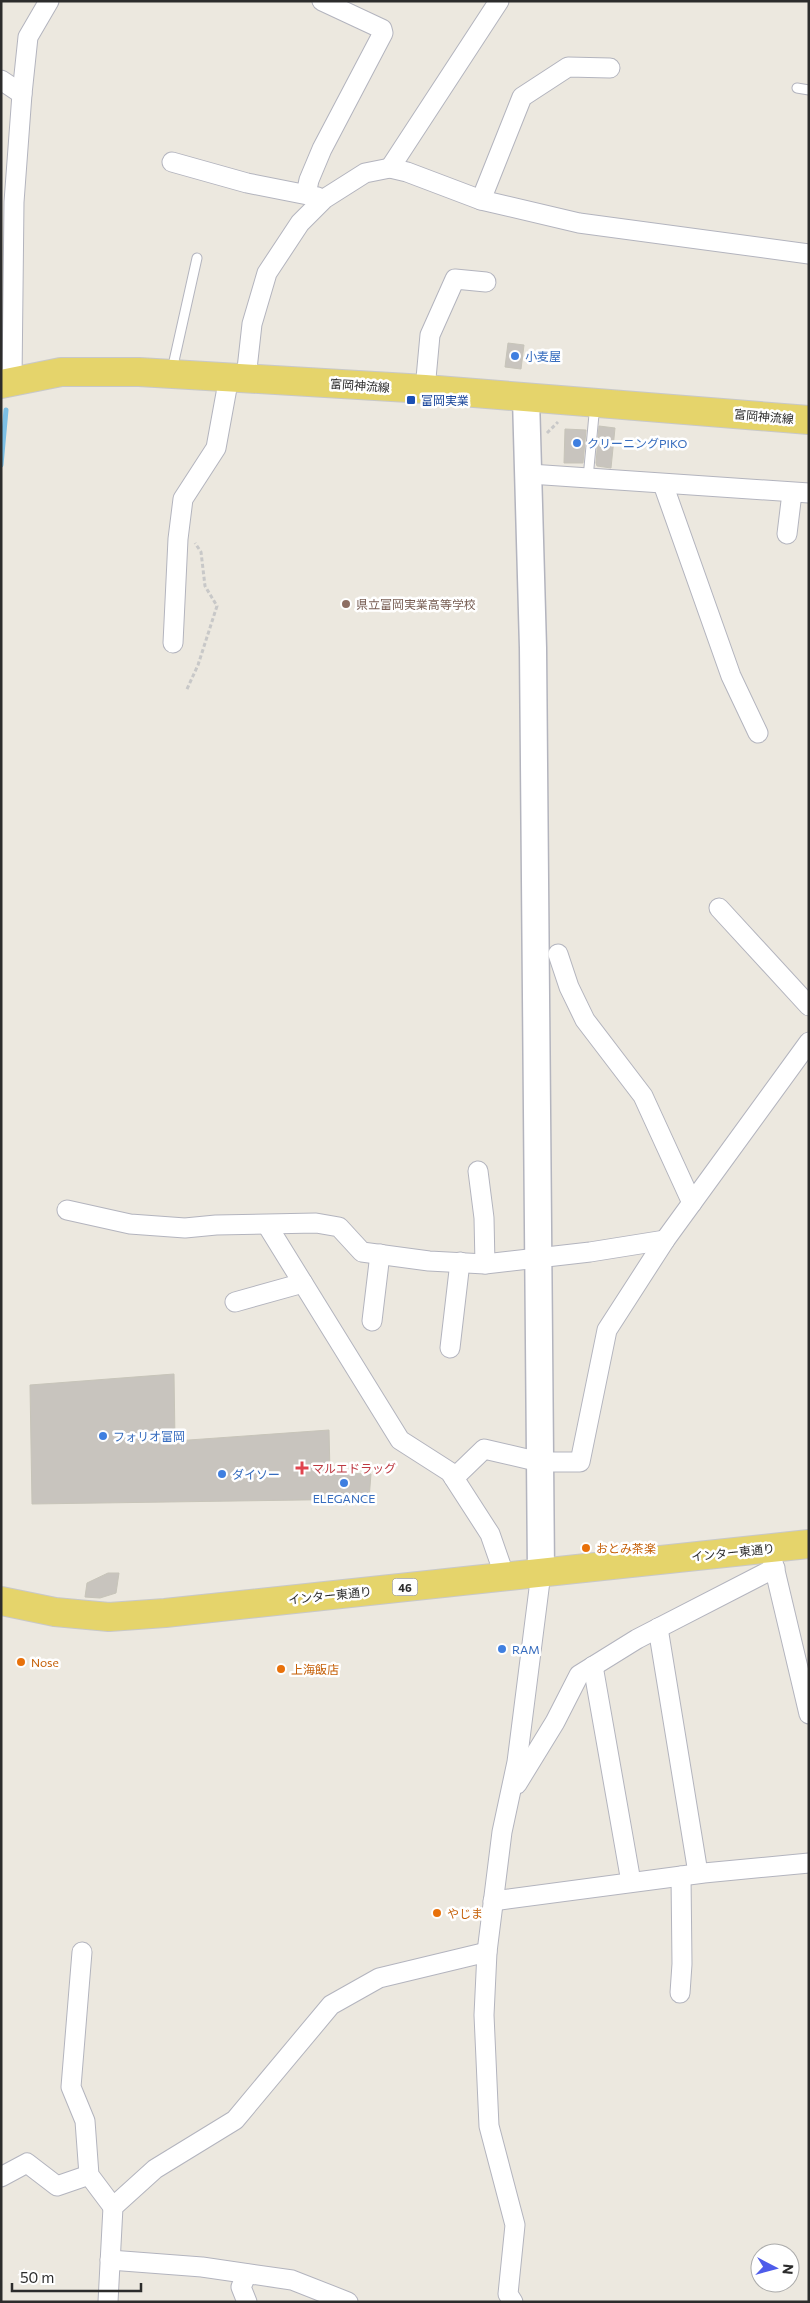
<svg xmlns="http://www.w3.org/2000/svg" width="810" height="2303" font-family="Commissioner,'Noto Sans JP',sans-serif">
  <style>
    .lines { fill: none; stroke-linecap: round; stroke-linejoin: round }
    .stream { stroke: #7cbfe5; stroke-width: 5 }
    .building { fill: #c8c4be; stroke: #c7c4b9 }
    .lane-casing { stroke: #b3b4be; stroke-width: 11 }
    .street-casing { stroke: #b3b4be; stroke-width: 21 }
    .secondary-casing { stroke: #b3b4be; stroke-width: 29 }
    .primary-casing { stroke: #c8c8c8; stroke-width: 30 }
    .path { stroke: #c8c8c8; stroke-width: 3; stroke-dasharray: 4 2.5; stroke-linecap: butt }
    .lane { stroke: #fff; stroke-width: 9 }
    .street { stroke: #fff; stroke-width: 19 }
    .secondary { stroke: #fff; stroke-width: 26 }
    .primary { stroke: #e5d46b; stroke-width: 28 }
    .shop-dot { fill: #3f7fe0; stroke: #fff; stroke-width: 2 }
    .transit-dot { fill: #1a4fb4; stroke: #fff; stroke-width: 2 }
    .education-dot { fill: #8d6e63; stroke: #fff; stroke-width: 2 }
    .health-dot { fill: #e0444e; stroke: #fff; stroke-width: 2 }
    .food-dot { fill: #e8710a; stroke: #fff; stroke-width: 2 }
    .labels { text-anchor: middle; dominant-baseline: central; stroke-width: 5; stroke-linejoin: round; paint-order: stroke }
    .shield { fill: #fff; stroke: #6b6b6b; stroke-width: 1 }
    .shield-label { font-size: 11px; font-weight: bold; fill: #2c2c2c }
    .shop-label { font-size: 12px; fill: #366cbe; stroke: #fff; text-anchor: start }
    .street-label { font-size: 12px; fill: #2c2c2c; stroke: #fff }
    .transit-label { font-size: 12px; fill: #164399; stroke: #fff; text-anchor: start }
    .education-label { font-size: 12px; fill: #785e54; stroke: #fff; text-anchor: start }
    .health-label { font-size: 12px; fill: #be3a42; stroke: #fff; text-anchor: start }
    .food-label { font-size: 12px; fill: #c56008; stroke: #fff; text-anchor: start }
  </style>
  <rect width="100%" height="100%" fill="#ece8df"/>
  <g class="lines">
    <path class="stream" d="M1,465L6,410"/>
  </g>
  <g class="building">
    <path d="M508,343L524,345L521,369L505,367Z"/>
    <path d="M599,426L615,428L611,468L597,466L596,463Z"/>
    <path d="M565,429L586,430L583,463H564Z"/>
    <path d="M174,1374L175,1441L329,1430L330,1473L371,1474L369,1499L32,1504L30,1385Z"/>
    <path d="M108,1573H119L116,1593L100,1598L85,1597L87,1583Z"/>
  </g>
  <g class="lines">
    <defs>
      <g id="lane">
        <path d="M797,88L809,90"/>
        <path d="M172,370L197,258"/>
        <path d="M588,478L595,404"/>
      </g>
      <g id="street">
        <path d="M1,80L22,94"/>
        <path d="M172,162L247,183L318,197"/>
        <path d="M390,168L499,1"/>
        <path d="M306,194L309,180L322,149L383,33L382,29L322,1"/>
        <path d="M481,200L522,97L568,67L610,68"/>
        <path d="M246,378L252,324L267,273L300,223L324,199L365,173L390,168L407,172L481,200L579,223L809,254"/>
        <path d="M12,380L14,202L22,94L28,37L49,1"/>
        <path d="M425,389L430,335L455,279L486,282"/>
        <path d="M530,474L809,493"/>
        <path d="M663,484L731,676L758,733"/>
        <path d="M787,534L792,493"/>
        <path d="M173,643L178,539L183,499L216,448L229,377"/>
        <path d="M719,908L809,1006"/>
        <path d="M558,954L569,987L585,1020L643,1096L692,1203"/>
        <path d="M478,1171L484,1218L485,1264"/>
        <path d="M67,1210L130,1224L185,1228L216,1225L316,1223L339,1227L362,1252L429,1261L485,1264L590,1252L665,1240"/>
        <path d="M267,1225L400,1440L450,1472L490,1534L505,1577"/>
        <path d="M235,1302L303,1283"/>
        <path d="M372,1321L380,1254"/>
        <path d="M450,1348L460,1262"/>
        <path d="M454,1478L484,1449L540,1462H580L607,1330L665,1240L809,1042"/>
        <path d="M772,1558L809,1714"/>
        <path d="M658,1628L698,1873"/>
        <path d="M593,1666L631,1882"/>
        <path d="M517,1784L555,1722L579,1675L637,1639L775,1568"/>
        <path d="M493,1901L704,1873L809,1863"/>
        <path d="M82,1952L71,2087L85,2121L89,2175L113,2207"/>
        <path d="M680,1993L682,1964L681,1876"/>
        <path d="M1,2177L27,2163L57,2186L89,2175"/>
        <path d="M110,2260L202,2267L292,2280L348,2302"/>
        <path d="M108,2302L113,2207L155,2169L235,2120L331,2005L379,1978L487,1952"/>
        <path d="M247,2302L241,2287L247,2274"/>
        <path d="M513,2302L508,2294L515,2225L489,2126L484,2015L487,1952L502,1832L517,1762L541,1573"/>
      </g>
      <path id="secondary" d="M526,398L533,648L541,1573"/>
      <g id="primary">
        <path d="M1,384L61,372H139L425,389L809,420"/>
        <path d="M1,1601L55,1612L109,1617L165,1613L809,1544"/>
      </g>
    </defs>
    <use href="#lane" class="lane-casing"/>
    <use href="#street" class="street-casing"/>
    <use href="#secondary" class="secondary-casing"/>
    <use href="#primary" class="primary-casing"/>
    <g class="path">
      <path d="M547,433L558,422"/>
      <path d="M187,689L198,665L217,606L205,586L201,552L195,543"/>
    </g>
    <use href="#lane" class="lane"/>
    <use href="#street" class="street"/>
    <use href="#secondary" class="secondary"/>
    <use href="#primary" class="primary"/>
  </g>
  <g class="shop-dot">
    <circle cx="515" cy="356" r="5"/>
    <circle cx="577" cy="443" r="5"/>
    <circle cx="103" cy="1436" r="5"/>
    <circle cx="222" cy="1474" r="5"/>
    <circle cx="344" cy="1483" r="5"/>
    <circle cx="502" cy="1649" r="5"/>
  </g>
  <rect class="transit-dot" x="406" y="395" width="10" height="10" rx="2.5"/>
  <circle class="education-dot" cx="346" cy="604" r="5"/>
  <path class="health-dot" d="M299.5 1460.5h5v5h5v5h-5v5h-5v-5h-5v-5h5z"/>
  <g class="food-dot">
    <circle cx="586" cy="1548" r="5"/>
    <circle cx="21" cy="1662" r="5"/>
    <circle cx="281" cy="1669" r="5"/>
    <circle cx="437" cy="1913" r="5"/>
  </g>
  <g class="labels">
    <rect class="shield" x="392.5" y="1578.5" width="25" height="17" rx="4"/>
    <g class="shield-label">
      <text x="405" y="1587">46</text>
    </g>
    <g class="shop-label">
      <text x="525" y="356">小麦屋</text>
      <text x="587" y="443">クリーニングPIKO</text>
      <text x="113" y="1436">フォリオ富岡</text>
      <text x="232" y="1474">ダイソー</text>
      <text x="344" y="1498" text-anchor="middle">ELEGANCE</text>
      <text x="512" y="1649">RAM</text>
    </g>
    <g class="street-label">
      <text transform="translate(360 385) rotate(4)">富岡神流線</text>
      <text transform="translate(764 416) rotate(5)">富岡神流線</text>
      <text transform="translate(733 1552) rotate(-6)">インター東通り</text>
      <text transform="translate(330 1595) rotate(-6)">インター東通り</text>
    </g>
    <g class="transit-label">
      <text x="421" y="400">富岡実業</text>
    </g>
    <g class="education-label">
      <text x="356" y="604">県立富岡実業高等学校</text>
    </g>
    <g class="health-label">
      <text x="312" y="1468">マルエドラッグ</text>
    </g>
    <g class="food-label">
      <text x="596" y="1548">おとみ茶楽</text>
      <text x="31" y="1662">Nose</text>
      <text x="291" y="1669">上海飯店</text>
      <text x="447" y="1913">やじま</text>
    </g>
  </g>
  <rect width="810" height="2303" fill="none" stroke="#2c2c2c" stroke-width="5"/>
  <g transform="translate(775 2268) rotate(96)"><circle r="24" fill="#ffffff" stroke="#ababab"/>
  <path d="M0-4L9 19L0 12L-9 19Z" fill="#4e5cea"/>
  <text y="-8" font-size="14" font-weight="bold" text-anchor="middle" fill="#2c2c2c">N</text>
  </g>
  <path d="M12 2283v8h129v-8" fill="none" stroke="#2c2c2c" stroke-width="2.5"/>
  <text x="20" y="2283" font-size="15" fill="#2c2c2c" stroke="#ffffff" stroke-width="4" paint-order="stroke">50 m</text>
</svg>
